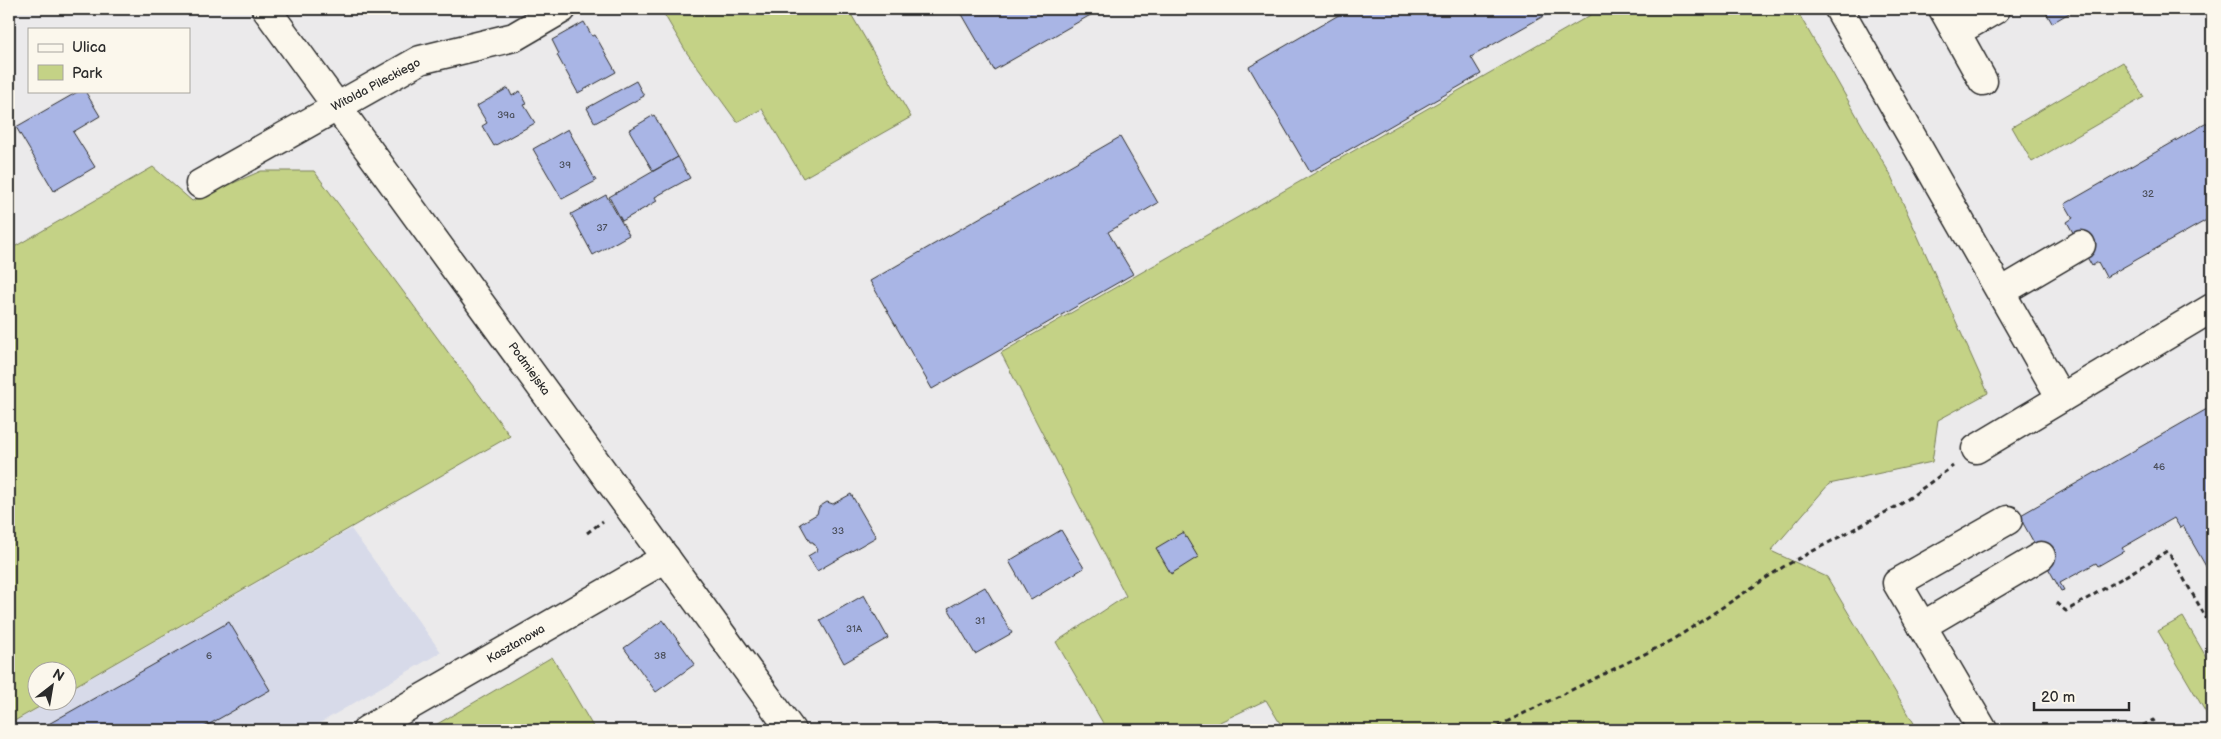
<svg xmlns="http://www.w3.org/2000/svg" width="2221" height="739" font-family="'Balsamiq Sans',sans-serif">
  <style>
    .built { fill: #d7dae9 }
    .green { fill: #c4d286; stroke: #787e58 }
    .building { fill: #a9b5e5; stroke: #2b2b2b }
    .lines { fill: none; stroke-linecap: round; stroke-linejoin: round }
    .minor-casing { stroke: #2b2b2b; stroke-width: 31 }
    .path { stroke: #2b2b2b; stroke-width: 3; stroke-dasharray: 5 4; stroke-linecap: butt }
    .minor { stroke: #fbf7ec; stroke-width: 28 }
    .labels { text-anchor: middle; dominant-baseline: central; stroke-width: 4; stroke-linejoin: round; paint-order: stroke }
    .number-label { font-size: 10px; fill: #4a4e5a }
    .street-label { font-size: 12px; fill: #2b2b2b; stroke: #fbf7ec }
  </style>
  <rect width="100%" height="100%" fill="#ebeaeb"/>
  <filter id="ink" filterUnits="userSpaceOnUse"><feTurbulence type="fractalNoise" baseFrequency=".02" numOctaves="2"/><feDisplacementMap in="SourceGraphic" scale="10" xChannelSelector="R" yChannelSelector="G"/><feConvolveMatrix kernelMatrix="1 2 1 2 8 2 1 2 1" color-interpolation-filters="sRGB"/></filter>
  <g filter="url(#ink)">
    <path class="built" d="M351,529L441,652L308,730H9V725L50,702H68V691Z"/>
    <g class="green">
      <path d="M661,9H848L911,117L803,178L762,109L737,122L687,53Z"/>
      <path d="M1601,9H1796L1890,174L1988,393L1938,420L1932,462L1829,484L1771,551L1827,577L1918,730H1284L1266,700L1203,730H1107L1056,642L1126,596L1001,353Z"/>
      <path d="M2123,62L2144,97L2032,162L2012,127Z"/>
      <path d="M153,167L192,201L261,171H314L510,436L68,690V672H38V702H48L9,724V250Z"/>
      <path d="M2183,617L2212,667V723L2158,631Z"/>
      <path d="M552,657L595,730H427Z"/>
    </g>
    <g class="building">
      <path d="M959,9H1101L994,70Z"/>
      <path d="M1349,9H1556L1471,57L1481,74L1310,172L1249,67Z"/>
      <path d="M2044,9H2076L2052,23Z"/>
      <path d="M584,22L592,36L595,35L616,72L578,93L557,55L559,54L552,40Z"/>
      <path d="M636,81L644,96L595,123L587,108Z"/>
      <path d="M508,88L512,96L520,91L527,104L524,105L535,123L494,146L482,126L487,123L477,106Z"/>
      <path d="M79,91H85L100,116L73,132L95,167L54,191L16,127Z"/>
      <path d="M654,115L678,157L653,171L629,130Z"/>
      <path d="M2212,120V217L2106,277L2098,262L2092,266L2067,222L2073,218L2065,204Z"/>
      <path d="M568,129L596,181L562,199L533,149Z"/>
      <path d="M1120,137L1158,203L1108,232L1133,274L932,389L870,281Z"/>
      <path d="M678,157L690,178L655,197L657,201L622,221L609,197Z"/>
      <path d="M606,195L629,235L593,255L571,214Z"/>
      <path d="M2207,409L2212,418V577L2183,526L2180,528L2174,518L2122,548L2124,551L2098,566L2096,563L2060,583L2064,590L2061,591L2019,516Z"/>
      <path d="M851,494L876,537L817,571L808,556L818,550L813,542H810L800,524L817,514L819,507L827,502L833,504Z"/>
      <path d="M1061,530L1084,568L1031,600L1009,561Z"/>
      <path d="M1183,532L1198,557L1171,574L1156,548Z"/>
      <path d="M985,587L1012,633L975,654L948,608Z"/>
      <path d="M864,595L888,638L844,663L820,620Z"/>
      <path d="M663,620L695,664L656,692L624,648Z"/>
      <path d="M229,622L270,690L199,730H38Z"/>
      <path d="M942,724L946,730H931Z"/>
    </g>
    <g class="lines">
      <defs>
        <g id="minor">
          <path d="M266,9L791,730"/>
          <path d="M1839,9L2061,398"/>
          <path d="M1943,9L1983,81"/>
          <path d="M1956,32L1996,9"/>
          <path d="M200,184L420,60L514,37L562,9"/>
          <path d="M2001,292L2081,245"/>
          <path d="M1976,449L2212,308"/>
          <path d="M1922,626L2041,556"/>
          <path d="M367,730L666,558"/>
          <path d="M1983,730L1897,583L2008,520"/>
        </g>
      </defs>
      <use href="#minor" class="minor-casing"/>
      <g class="path">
        <path d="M587,533L603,521"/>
        <path d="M2056,603L2066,611L2168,551L2212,628"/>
        <path d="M1490,730L1673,640L1783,567L1901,504L1953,466"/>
        <path d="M2135,730L2153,720L2159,730"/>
      </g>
      <use href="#minor" class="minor"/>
    </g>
  </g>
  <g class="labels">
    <g class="number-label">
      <text x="506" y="115">39a</text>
      <text x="565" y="165">39</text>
      <text x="2148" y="194">32</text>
      <text x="602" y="228">37</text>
      <text x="2159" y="467">46</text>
      <text x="838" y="531">33</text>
      <text x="980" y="621">31</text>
      <text x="854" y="629">31A</text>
      <text x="209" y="656">6</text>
      <text x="660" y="656">38</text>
    </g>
    <g class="street-label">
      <text transform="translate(376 85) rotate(-28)">Witolda Pileckiego</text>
      <text transform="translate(529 369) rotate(54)">Podmiejska</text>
      <text transform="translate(516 644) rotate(-30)">Kasztanowa</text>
    </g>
  </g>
  <rect width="2221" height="739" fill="none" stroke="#fbf7ec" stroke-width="30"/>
  <rect x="15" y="15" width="2191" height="709" fill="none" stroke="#2b2b2b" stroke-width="2" filter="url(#ink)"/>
  <rect x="28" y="28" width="162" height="65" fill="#fbf7ec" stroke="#a8a59f"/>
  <rect x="38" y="44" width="25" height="8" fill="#fbf7ec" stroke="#a8a59f"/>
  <text x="72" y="52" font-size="15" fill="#2b2b2b">Ulica</text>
  <rect x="38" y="65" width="25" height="15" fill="#c4d286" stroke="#a8a59f"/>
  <text x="72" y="78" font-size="15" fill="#2b2b2b">Park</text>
  <g transform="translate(52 686) rotate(31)"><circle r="24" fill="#fbf7ec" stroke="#a8a59f"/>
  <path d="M0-4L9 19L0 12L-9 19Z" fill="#2b2b2b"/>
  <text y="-8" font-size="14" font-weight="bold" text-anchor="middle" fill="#2b2b2b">N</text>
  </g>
  <path d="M2034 702v8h95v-8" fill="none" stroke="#2b2b2b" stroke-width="2.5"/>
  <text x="2041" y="702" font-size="15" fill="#2b2b2b" stroke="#fbf7ec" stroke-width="4" paint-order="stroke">20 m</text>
</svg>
